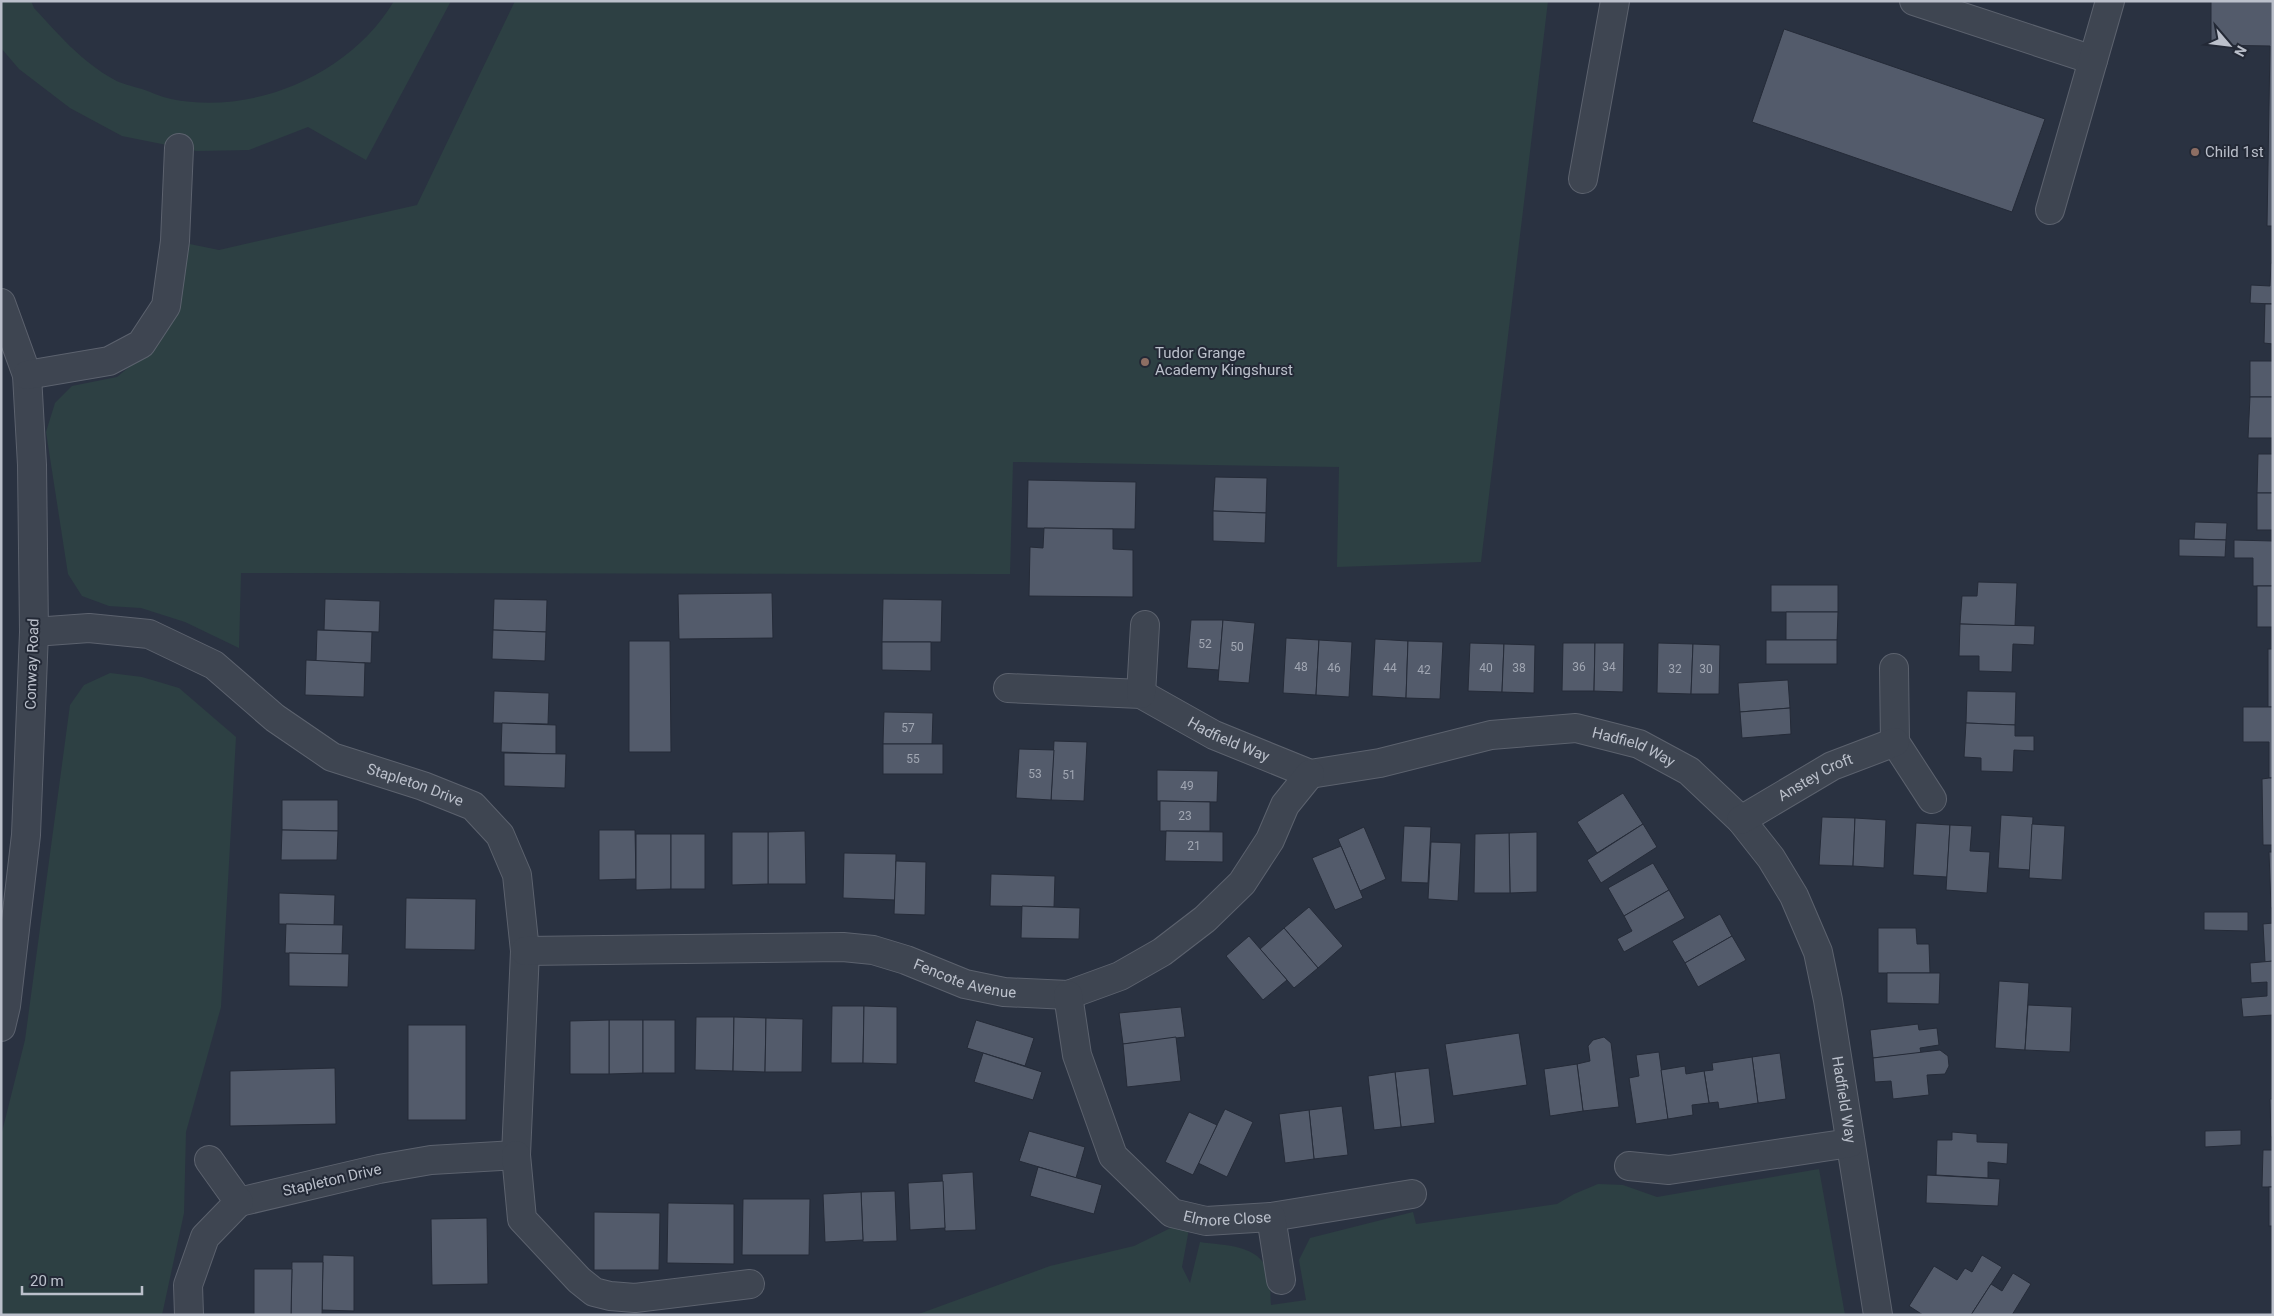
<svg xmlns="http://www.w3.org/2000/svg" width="2274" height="1316" font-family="Roboto,sans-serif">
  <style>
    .green { fill: #2d4043 }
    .building { fill: #535b6b; stroke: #252b38 }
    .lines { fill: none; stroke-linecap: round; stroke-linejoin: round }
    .minor-casing { stroke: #5c626e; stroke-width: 30 }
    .minor { stroke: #3e4551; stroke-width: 28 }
    .education-dot { fill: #8d6e63; stroke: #232936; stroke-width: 2 }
    .labels { text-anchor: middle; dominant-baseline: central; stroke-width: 4; stroke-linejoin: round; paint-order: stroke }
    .number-label { font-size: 12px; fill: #a1a7b3 }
    .poi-label { font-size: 15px; fill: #bbc0cb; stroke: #232936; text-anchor: start }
    .street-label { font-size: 15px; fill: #bbc0cb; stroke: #232936 }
  </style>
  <rect width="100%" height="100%" fill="#2a3241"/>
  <g class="green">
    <path d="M1,1H31L34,8C59,35 81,61 113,79C121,84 132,86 142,89C151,92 161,97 171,99C254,116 351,74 394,1H451L366,160L308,127L249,150L197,151L122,136L70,108L19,69L1,48Z"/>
    <path d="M515,1H1548L1481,562L1337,567L1339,467L1013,462L1010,574L241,573L239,648L185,622L141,608L109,606L82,596L68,574L46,432L55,403L72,386L117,377L146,353L175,241L219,250L417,205Z"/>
    <path d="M110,673L142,677L179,688L236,737L221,1007L186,1132L184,1213L162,1315H1V1136L25,1040L70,705L84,685Z"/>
    <path d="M1819,1169L1845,1315H916L1050,1266L1134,1246L1191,1218L1182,1267L1190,1283L1200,1242C1226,1246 1260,1244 1269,1274C1271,1284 1270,1295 1271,1305L1306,1300L1299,1260L1310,1238L1413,1212L1416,1224L1557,1204L1574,1194L1598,1184L1623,1185L1657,1197Z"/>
  </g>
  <g class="building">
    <path d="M2211,1H2273V226H2267L2270,46L2211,45Z"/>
    <path d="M1784,29L2045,119L2012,212L1752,122Z"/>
    <path d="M2271,263H2273V304L2250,303L2251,285L2270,286Z"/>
    <path d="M2265,304H2273V344L2264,343Z"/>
    <rect x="2250" y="361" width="23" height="36"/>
    <path d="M2250,397H2273V438H2248Z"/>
    <path d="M2258,454H2273V493H2257Z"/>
    <path d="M1215,477L1267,478L1266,513L1213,511Z"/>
    <path d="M1028,480L1136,482L1135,529L1027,528Z"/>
    <rect x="2257" y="493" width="16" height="37"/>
    <path d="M1213,511L1266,513L1265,543L1213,541Z"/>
    <path d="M2195,522L2227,523L2226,540L2194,539Z"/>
    <path d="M1044,528L1113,529V549L1133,550V597L1029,596L1030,547L1043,548Z"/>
    <path d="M2179,539L2226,540L2225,557L2179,556Z"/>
    <path d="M2234,540L2273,541V586H2253V558H2234Z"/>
    <path d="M1978,582L2017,583L2015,626L1960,624L1962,596H1977Z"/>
    <rect x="1771" y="585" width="67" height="27"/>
    <rect x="2257" y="586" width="16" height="41"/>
    <path d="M772,593L773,638L679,639L678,594Z"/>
    <path d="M325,599L380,601L379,632L324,630Z"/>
    <path d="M494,599L547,600L546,632L493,630Z"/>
    <path d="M883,599L942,600L941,642H882Z"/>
    <path d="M1786,612H1838L1837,640H1786Z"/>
    <path d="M1191,620H1223L1219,670L1187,668Z"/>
    <path d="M1223,620L1255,623L1249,683L1218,681Z"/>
    <path d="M1960,624L2035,626L2034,645L2013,644L2012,672L1979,671V656H1959Z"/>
    <path d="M317,630L372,632L371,663L316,661Z"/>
    <path d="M493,630L546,632L545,661L492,659Z"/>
    <path d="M1286,638L1319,640L1316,695L1283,693Z"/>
    <path d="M1375,639L1408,641L1406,698L1372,696Z"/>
    <path d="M1319,640L1352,642L1349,697L1316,695Z"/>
    <rect x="1766" y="640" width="71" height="24"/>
    <path d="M629,641H670L671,752H629Z"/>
    <path d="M1408,641L1443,642L1440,699L1406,698Z"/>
    <path d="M882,642H931V671L882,670Z"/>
    <path d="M1470,643L1504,644L1502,692L1468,691Z"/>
    <path d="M1563,643H1595L1594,691H1562Z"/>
    <path d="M1595,643H1624L1623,692L1594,691Z"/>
    <path d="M1658,643L1693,644L1691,694L1657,693Z"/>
    <path d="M1504,644L1535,645L1534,693L1502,692Z"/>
    <path d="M1693,644L1720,645L1719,694H1691Z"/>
    <rect x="2268" y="649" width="5" height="58"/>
    <path d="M306,660L365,663L364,697L305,695Z"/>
    <path d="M1788,680L1790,708L1740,712L1738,683Z"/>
    <path d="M494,691L549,693L548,724L493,723Z"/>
    <path d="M1967,691L2016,692L2015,725L1966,723Z"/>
    <path d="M2243,707H2273V778H2269V742H2243Z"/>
    <path d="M1790,708L1791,734L1742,738L1740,712Z"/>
    <path d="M884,712L933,713L932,744H883Z"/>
    <path d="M502,723L556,725V754L501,752Z"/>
    <path d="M1966,723L2015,725V736H2034V751L2014,750L2013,772L1981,771V758L1964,757Z"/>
    <path d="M1054,741L1087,742L1084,801L1051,800Z"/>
    <rect x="883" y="744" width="60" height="30"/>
    <path d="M1019,749L1054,750L1051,800L1016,798Z"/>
    <path d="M504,753L566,754L565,788L504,786Z"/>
    <path d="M1157,770L1218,771L1217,802L1157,801Z"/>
    <path d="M2269,778H2273V845H2263L2262,779Z"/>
    <path d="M1623,793L1643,824L1597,853L1577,822Z"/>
    <path d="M282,800H338V831L282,830Z"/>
    <path d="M1160,801L1210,802V831H1160Z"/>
    <path d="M2001,815L2033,817L2030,870L1998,868Z"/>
    <path d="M1822,817L1855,818L1853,866L1819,865Z"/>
    <path d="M1855,818L1886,820L1884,868L1853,866Z"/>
    <path d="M1916,823L1950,825L1947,877L1913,875Z"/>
    <path d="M1643,824L1657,847L1601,883L1587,860Z"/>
    <path d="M2032,824L2065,826L2062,880L2029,878Z"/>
    <path d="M1950,825L1972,826L1970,851L1990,852L1987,893L1946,890Z"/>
    <path d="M1404,826L1431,827L1428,883L1401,882Z"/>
    <path d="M1364,827L1386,879L1360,891L1338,839Z"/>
    <path d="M282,830L338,831L337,860H281Z"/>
    <path d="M599,830H635L636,879L599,880Z"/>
    <path d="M805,831L806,884H768V832Z"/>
    <path d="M1166,831L1223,832V862L1165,861Z"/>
    <path d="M732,832H768V884L732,885Z"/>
    <path d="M1537,832V892L1510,893L1509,833Z"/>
    <path d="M1509,833L1510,893H1474L1475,834Z"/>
    <path d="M636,834H671V889L636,890Z"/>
    <rect x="671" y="834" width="34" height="55"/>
    <path d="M1431,842L1461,843L1458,901L1428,899Z"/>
    <path d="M1341,846L1363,898L1335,910L1312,858Z"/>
    <path d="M2269,852H2273V908H2271Z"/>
    <path d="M844,853L896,854L895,900L843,898Z"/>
    <path d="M896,861L926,862L925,915L894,914Z"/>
    <path d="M1653,863L1669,890L1624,916L1608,888Z"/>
    <path d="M991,874L1055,876L1054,907L990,906Z"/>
    <path d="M1669,890L1685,918L1624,952L1617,939L1632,931L1624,916Z"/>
    <path d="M279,893L335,895L334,925L279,924Z"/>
    <path d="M406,898L476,899L475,950L405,949Z"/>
    <path d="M1022,906L1080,908L1079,939L1021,938Z"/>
    <path d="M1309,907L1343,946L1318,968L1284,928Z"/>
    <path d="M2204,912H2248V931L2204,930Z"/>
    <path d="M1720,914L1732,936L1685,963L1672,941Z"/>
    <path d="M2273,923V961L2265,962L2263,924Z"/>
    <path d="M286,924L343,925L342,954L285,953Z"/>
    <path d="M1284,928L1318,968L1294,988L1260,949Z"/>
    <path d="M1878,928H1916L1917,944H1929L1930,973H1878Z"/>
    <path d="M1249,936L1287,980L1263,1000L1226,956Z"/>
    <path d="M1732,936L1746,960L1698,987L1685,963Z"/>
    <path d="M289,953L349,954L348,987L289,986Z"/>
    <path d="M2273,961V1015L2243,1017L2241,998L2267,996V982L2251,983L2250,963Z"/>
    <path d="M1887,973H1940L1939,1004L1887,1003Z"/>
    <path d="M1999,981L2029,983L2025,1050L1995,1048Z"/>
    <path d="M2028,1005L2072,1007L2070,1052L2025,1050Z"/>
    <path d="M832,1006H864L863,1063H831Z"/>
    <path d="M864,1006L897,1007V1064L863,1063Z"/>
    <path d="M1181,1007L1185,1037L1123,1044L1119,1013Z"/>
    <path d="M696,1017H734L733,1071L695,1070Z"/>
    <path d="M734,1017L766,1018L765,1072L733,1071Z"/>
    <path d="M766,1018L803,1019L802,1072H765Z"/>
    <path d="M609,1020H643V1073L609,1074Z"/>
    <path d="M609,1020V1074H570V1021Z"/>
    <rect x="643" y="1020" width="32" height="53"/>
    <path d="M976,1020L1034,1038L1025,1066L967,1048Z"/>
    <path d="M1918,1024L1919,1030L1937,1028L1939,1045L1920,1048L1921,1053L1873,1058L1870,1030Z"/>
    <rect x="408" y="1025" width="58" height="95"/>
    <path d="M1519,1033L1527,1085L1453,1096L1445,1044Z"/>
    <path d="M1176,1037L1181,1081L1127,1087L1123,1044Z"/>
    <path d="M1604,1037L1611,1043L1619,1107L1583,1111L1577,1064L1590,1061L1588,1046L1593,1040Z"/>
    <path d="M1940,1050L1948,1056L1949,1066L1945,1074L1927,1075L1929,1095L1893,1099L1891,1081L1875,1082L1873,1058Z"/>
    <path d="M1659,1052L1668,1119L1636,1124L1629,1078L1639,1076L1636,1055Z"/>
    <path d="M983,1053L1042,1072L1033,1100L974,1082Z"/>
    <path d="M1780,1053L1786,1099L1758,1103L1752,1057Z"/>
    <path d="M1752,1057L1758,1103L1719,1109L1718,1102L1709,1103L1704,1071L1713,1070L1712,1063Z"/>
    <path d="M1577,1064L1583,1111L1550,1116L1544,1069Z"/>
    <path d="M1685,1066L1686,1074L1704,1071L1709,1103L1692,1105L1693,1115L1668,1119L1661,1070Z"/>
    <path d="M335,1068L336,1124L230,1126V1071Z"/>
    <path d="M1429,1068L1435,1123L1401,1127L1395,1072Z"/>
    <path d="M1395,1072L1401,1127L1374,1130L1368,1076Z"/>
    <path d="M2270,1099H2273V1137H2271Z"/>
    <path d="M1342,1106L1348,1155L1314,1159L1309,1110Z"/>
    <path d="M1225,1109L1253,1122L1227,1177L1198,1163Z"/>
    <path d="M1309,1110L1314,1159L1285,1163L1279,1114Z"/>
    <path d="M1189,1112L1217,1125L1193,1175L1165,1162Z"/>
    <path d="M2241,1130V1145L2205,1147V1131Z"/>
    <path d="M1029,1131L1085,1147L1076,1178L1019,1161Z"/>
    <path d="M1952,1132L1977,1134V1142L2008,1143L2007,1164L1988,1162V1178L1936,1175L1937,1140H1952Z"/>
    <path d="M2263,1150H2273V1187H2262Z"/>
    <path d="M1038,1167L1102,1185L1094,1214L1030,1196Z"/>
    <path d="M973,1172L976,1230L945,1231L942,1174Z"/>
    <path d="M1927,1175L2000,1179L1998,1206L1926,1203Z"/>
    <path d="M943,1181L945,1228L910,1230L908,1183Z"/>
    <rect x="2269" y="1187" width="4" height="39"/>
    <path d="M895,1191L897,1241L863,1242L861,1192Z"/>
    <path d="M861,1192L863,1240L825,1242L823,1194Z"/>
    <path d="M743,1199H810L809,1255H742Z"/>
    <path d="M668,1203L734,1204V1264L667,1263Z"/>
    <path d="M594,1212L660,1213L659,1270H594Z"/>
    <path d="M487,1218L488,1284L432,1285L431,1219Z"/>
    <path d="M323,1255L354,1256V1311L322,1310Z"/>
    <path d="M1982,1255L2002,1267L1971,1315H1923L1909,1306L1934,1266L1957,1280L1965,1268L1972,1272Z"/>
    <path d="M292,1262H323L322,1315H291Z"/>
    <path d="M254,1269H292L291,1315H254Z"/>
    <path d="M2013,1273L2031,1284L2012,1315H1971L1991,1284L2002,1291Z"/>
  </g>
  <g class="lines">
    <defs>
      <g id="minor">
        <path d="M1914,1L2093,60"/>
        <path d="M1583,179L1615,1"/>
        <path d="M2050,210L2110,1"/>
        <path d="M1,303L27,375L32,465L34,632L26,835L6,1006L1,1027"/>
        <path d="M27,375L109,361L141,344L166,306L175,241L179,148"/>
        <path id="s1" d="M34,632L89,628L149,634L214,665L275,718L332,757L423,786L473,806L500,835L517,875L525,951L516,1155L431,1160L379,1169L239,1202"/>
        <path d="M1894,668L1895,742L1932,799"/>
        <path id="s2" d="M1008,688L1141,694L1214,735L1310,774L1380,763L1491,735L1576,728L1639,744L1689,771L1741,820L1771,858L1794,896L1818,952L1828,1000L1878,1315"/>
        <path d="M1141,694L1145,625"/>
        <path id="s3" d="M1741,820L1832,766L1895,742"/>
        <path id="s4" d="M525,951L843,947L873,950L906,960L965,984L1004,992L1068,995L1120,976L1162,952L1205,919L1242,883L1270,840L1285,805L1310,774"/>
        <path id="s5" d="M1068,995L1077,1055L1113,1156L1172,1213L1206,1221L1271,1217L1412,1194"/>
        <path d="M516,1155L522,1219L579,1280L594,1292L610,1296L635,1298L750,1284"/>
        <path d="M1629,1166L1669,1170L1850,1143"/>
        <path d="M1271,1217L1281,1280"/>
        <path d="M189,1315L188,1285L205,1237L239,1202L209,1160"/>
      </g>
    </defs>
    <use href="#minor" class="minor-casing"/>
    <use href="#minor" class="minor"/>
  </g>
  <g class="education-dot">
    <circle cx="2195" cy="152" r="5"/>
    <circle cx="1145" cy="362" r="5"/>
  </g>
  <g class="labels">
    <g class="number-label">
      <text x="1205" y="644">52</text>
      <text x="1237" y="647">50</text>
      <text x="1301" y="667">48</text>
      <text x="1579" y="667">36</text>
      <text x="1609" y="667">34</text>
      <text x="1334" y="668">46</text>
      <text x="1390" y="668">44</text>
      <text x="1486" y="668">40</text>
      <text x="1519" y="668">38</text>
      <text x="1675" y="669">32</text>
      <text x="1706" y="669">30</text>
      <text x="1424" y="670">42</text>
      <text x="908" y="728">57</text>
      <text x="913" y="759">55</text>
      <text x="1035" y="774">53</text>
      <text x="1069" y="775">51</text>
      <text x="1187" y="786">49</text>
      <text x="1185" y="816">23</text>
      <text x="1194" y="846">21</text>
    </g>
    <g class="poi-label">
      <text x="2205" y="152">Child 1st</text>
      <text x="1155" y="353">Tudor Grange<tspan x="1155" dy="17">Academy Kingshurst</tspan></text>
    </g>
    <g class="street-label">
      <text transform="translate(32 664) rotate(-88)">Conway Road</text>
      <text stroke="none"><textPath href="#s2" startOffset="232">Hadfield Way</textPath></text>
      <text stroke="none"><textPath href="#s2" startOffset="652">Hadfield Way</textPath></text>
      <text stroke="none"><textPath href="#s3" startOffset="86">Anstey Croft</textPath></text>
      <text stroke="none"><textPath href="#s1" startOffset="425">Stapleton Drive</textPath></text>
      <text stroke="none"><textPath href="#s4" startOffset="445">Fencote Avenue</textPath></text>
      <text stroke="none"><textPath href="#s2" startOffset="1088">Hadfield Way</textPath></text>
      <text transform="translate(332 1180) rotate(-13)">Stapleton Drive</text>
      <text stroke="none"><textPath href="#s5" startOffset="306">Elmore Close</textPath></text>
    </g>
  </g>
  <rect width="2274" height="1316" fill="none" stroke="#bbc0cb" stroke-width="5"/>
  <g transform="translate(2229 45) rotate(118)" stroke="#232936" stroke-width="4" paint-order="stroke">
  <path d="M0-4L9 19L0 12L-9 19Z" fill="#bbc0cb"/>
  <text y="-8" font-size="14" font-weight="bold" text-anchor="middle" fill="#bbc0cb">N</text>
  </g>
  <path d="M22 1286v8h120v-8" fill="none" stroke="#bbc0cb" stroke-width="2.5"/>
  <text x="30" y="1286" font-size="15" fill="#bbc0cb" stroke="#232936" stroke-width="4" paint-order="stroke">20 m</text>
</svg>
